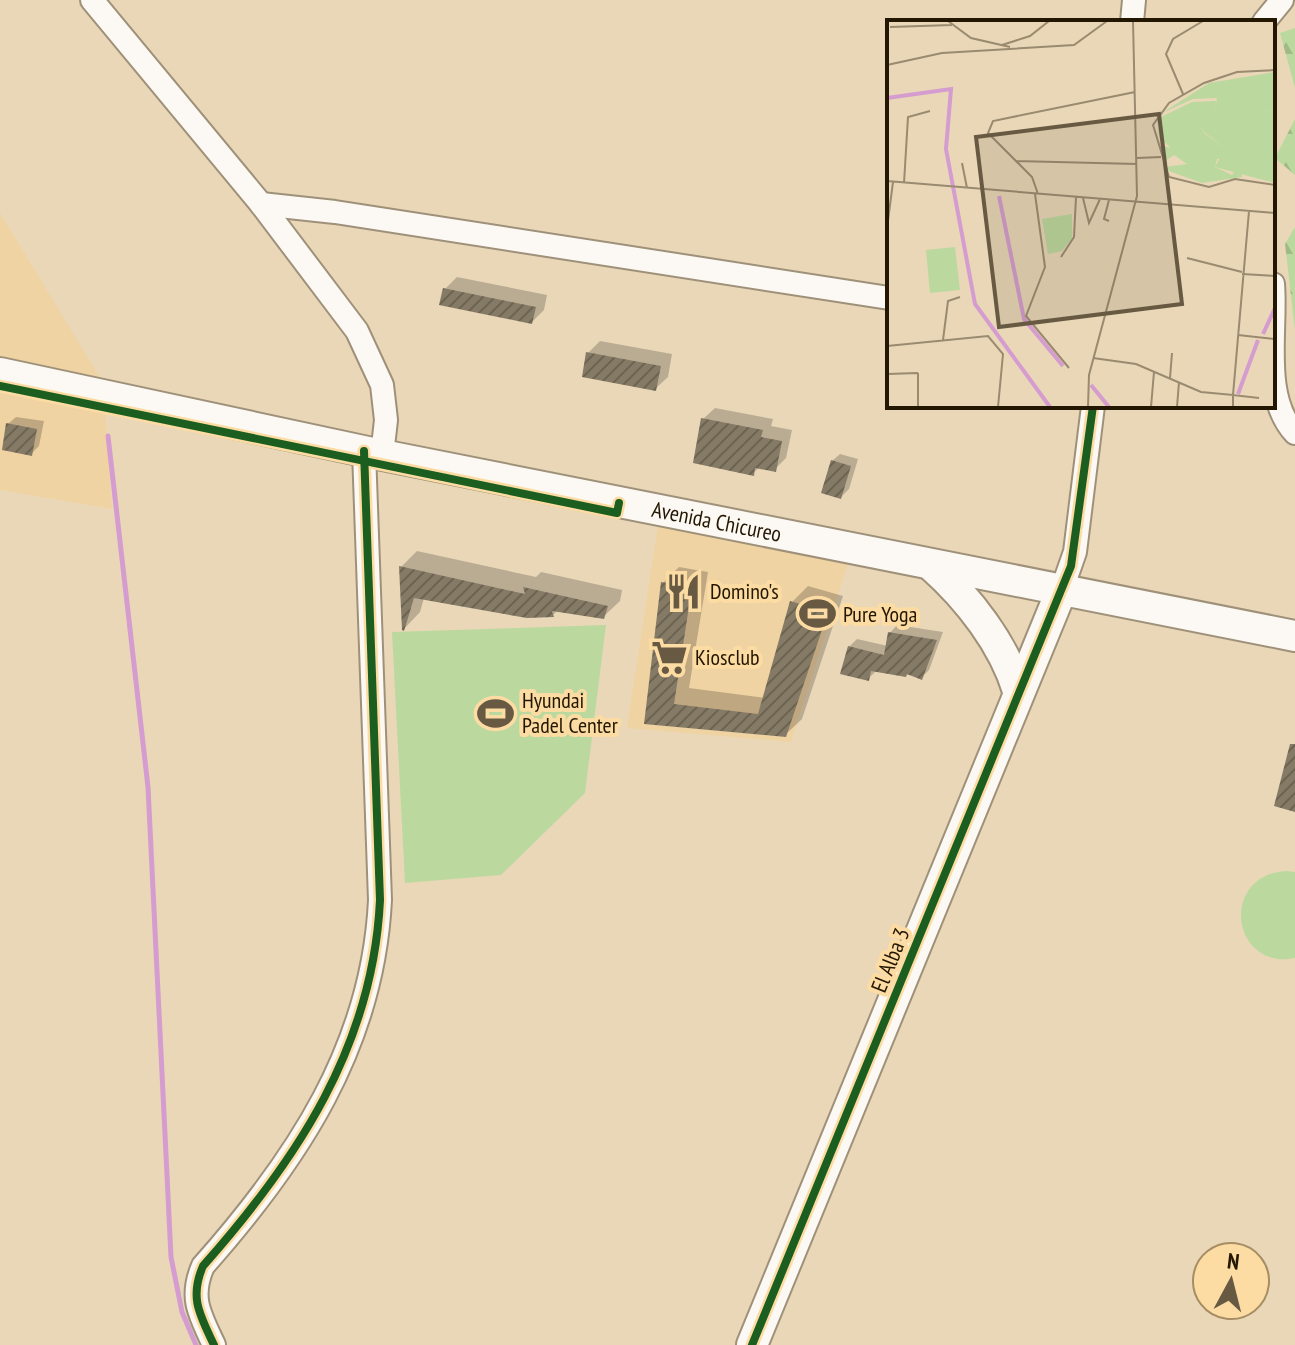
<svg xmlns="http://www.w3.org/2000/svg" width="1295" height="1345" font-family="'PT Sans Narrow',sans-serif">
  <style>
    .built { fill: #efd3a2 }
    .green { fill: #bbd99e }
    .forest { fill: url(#forest-firs) }
    .shadow { fill: #0003 }
    .lines { fill: none; stroke-linecap: round; stroke-linejoin: round }
    .stream { stroke: #d59cd0; stroke-width: 5 }
    .building { fill: url(#building-hatch) }
    .street-casing { stroke: #9f9179; stroke-width: 26 }
    .secondary-casing { stroke: #9f9179; stroke-width: 34 }
    .street { stroke: #fcf9f4; stroke-width: 22 }
    .secondary { stroke: #fcf9f4; stroke-width: 30 }
    .cycleway-casing { stroke: #fddca4; stroke-width: 13 }
    .cycleway { stroke: #1b5e20; stroke-width: 8 }
    .labels { text-anchor: middle; dominant-baseline: central; stroke-width: 8; stroke-linejoin: round; paint-order: stroke }
    .street-label { font-size: 22px; fill: #231702; stroke: #fddca4 }
    .poi-label { font-size: 22px; fill: #231702; stroke: #fddca4; text-anchor: start }
    .inset-river { fill: none; stroke: #d59cd0; stroke-width: 4 }
    .inset-road { fill: none; stroke: #9a8a6f; stroke-width: 2 }
    .view { fill: #685a42; fill-opacity: 0.15; stroke: #685a42; stroke-width: 4 }
    .inset-edge { fill: none; stroke: #231702; stroke-width: 4 }
  </style>
  <defs>
    <pattern id="forest-firs" width="22" height="20" patternUnits="userSpaceOnUse" patternTransform="scale(2)"><rect width="22" height="20" fill="#bbd99e"/><path d="M5 1l3.5 6h-7zM16 11l3.5 6h-7z" fill="#a0ba86"/></pattern>
    <pattern id="building-hatch" width="6" height="6" patternUnits="userSpaceOnUse" patternTransform="scale(2)"><rect width="6" height="6" fill="#857a65"/><path d="M-1 1l2-2M0 6l6-6M5 7l2-2" fill="none" stroke="#6c6351"/></pattern>
  </defs>
  <rect width="100%" height="100%" fill="#e9d7b8"/>
  <g class="built">
    <path d="M0,213L103,383L112,509L0,490Z"/>
    <path d="M658,526L850,557L791,742L627,728Z"/>
  </g>
  <g class="green">
    <path d="M606,625L585,793L501,875L405,883L392,632Z"/>
    <path d="M1286,871L1295,872V958C1232,971 1218,876 1286,871Z"/>
  </g>
  <g class="forest">
    <path d="M1295,28V88L1280,33Z"/>
    <path d="M1295,119V175L1275,158Z"/>
    <path d="M1295,227V330L1285,244Z"/>
  </g>
  <g class="shadow">
    <path d="M457,277L547,295L544,310L532,322L445,289Z"/>
    <path d="M600,341L672,354L668,377L655,389L588,353Z"/>
    <path d="M715,408L773,419L771,426L792,430L786,458L775,469L760,467L753,473L703,419Z"/>
    <path d="M16,417L44,421L39,446L31,454L8,424Z"/>
    <path d="M840,454L858,459L849,489L841,497L832,461Z"/>
    <path d="M417,551L536,577L541,572L622,590L620,601L603,617L558,610L553,615L424,598L420,612L404,629L401,567Z"/>
    <path d="M679,567L708,572L689,688L765,698L792,602L808,586L843,596L802,719L785,735L646,722L663,583Z"/>
    <path d="M897,625L943,632L929,670L922,677L877,670L868,679L849,647L857,639L888,646L890,633Z"/>
  </g>
  <g class="lines">
    <path class="stream" d="M108,436L148,787L171,1257L182,1312L196,1345"/>
  </g>
  <g class="building">
    <path d="M443,288L536,307L532,324L439,305Z"/>
    <path d="M586,352L661,366L656,391L582,377Z"/>
    <path d="M701,418L763,430L761,437L782,441L776,472L755,468L754,476L693,463Z"/>
    <path d="M6,423L37,429L32,456L2,450Z"/>
    <path d="M831,460L851,466L841,499L821,493Z"/>
    <path d="M399,566L525,594L523,587L608,606L604,619L552,611L554,617L527,618L414,598L404,631L402,630Z"/>
    <path d="M661,582L692,587L674,704L758,714L790,601L828,612L786,737L644,724Z"/>
    <path d="M888,632L937,640L922,680L907,674L906,677L871,671L869,681L840,674L848,646L884,655Z"/>
    <path d="M1290,744H1295V812L1274,806Z"/>
  </g>
  <g class="lines">
    <defs>
      <g id="street">
        <path d="M92,0L261,204L357,331L382,385L386,420L382,455"/>
        <path d="M1132,22L1134,0"/>
        <path d="M1264,22L1282,0"/>
        <path d="M261,204L335,212L889,298"/>
        <path d="M1273,284C1277,329 1261,397 1295,433"/>
        <path d="M1062,589L1075,552L1093,406"/>
        <path d="M214,1345C200,1315 189,1298 203,1266C297,1160 373,1046 380,900L364,451"/>
      </g>
      <g id="secondary">
        <path id="s1" d="M0,373L382,455L1295,636"/>
        <path d="M932,566C968,598 1004,644 1018,691"/>
        <path d="M752,1345L1062,589"/>
      </g>
    </defs>
    <use href="#street" class="street-casing"/>
    <use href="#secondary" class="secondary-casing"/>
    <use href="#street" class="street"/>
    <use href="#secondary" class="secondary"/>
    <defs>
      <g id="cycleway">
        <path d="M0,386L617,513L619,503"/>
        <path d="M214,1345C200,1315 189,1298 203,1266C297,1160 373,1046 380,900L364,451"/>
        <path d="M752,1345L1071,566L1093,406"/>
      </g>
    </defs>
    <use href="#cycleway" class="cycleway-casing"/>
    <use href="#cycleway" class="cycleway"/>
  </g>
  <defs>
    <symbol id="restaurant-bare" viewBox="-9 -9 18 18"><path d="M-5-6h1v4h1v-4h1v4h1v-4h1v5L-1.5 .5V6h-2V.5L-5-1ZM5-6V6H3V1.5H1.5Q1.5-4 5-6Z" fill="#685a42" stroke="#fddca4" stroke-width="2.5" paint-order="stroke"/></symbol>
    <symbol id="stadium-bare" viewBox="-9 -9 18 18"><path d="M0-5a6.5 5 0 1 0 0 10a6.5 5 0 1 0 0-10ZM-3.5-1.8h7v3.6h-7Z" fill="#685a42" stroke="#fddca4" stroke-width="2.5" paint-order="stroke"/></symbol>
    <symbol id="supermarket-bare" viewBox="-9 -9 18 18"><path d="M-6-5.5h2.5l.6 2H6L4.5 2H-2.5L-4.4-4H-6ZM-1.5 3.2a1.3 1.3 0 1 0 .1 0ZM3 3.2a1.3 1.3 0 1 0 .1 0Z" fill="#685a42" stroke="#fddca4" stroke-width="2.5" paint-order="stroke"/></symbol>
  </defs>
  <g fill-rule="evenodd">
    <use href="#restaurant-bare" x="658" y="566" width="51" height="51"/>
    <use href="#stadium-bare" x="792" y="588" width="51" height="51"/>
    <use href="#supermarket-bare" x="644" y="632" width="51" height="51"/>
    <use href="#stadium-bare" x="470" y="688" width="51" height="51"/>
  </g>
  <g class="labels">
    <g class="street-label">
      <text stroke="none"><textPath href="#s1" startOffset="732">Avenida Chicureo</textPath></text>
      <text transform="translate(890 960) rotate(-68)">El Alba 3</text>
    </g>
    <g class="poi-label">
      <text x="710" y="591">Domino's</text>
      <text x="843" y="614">Pure Yoga</text>
      <text x="695" y="657">Kiosclub</text>
      <text x="522" y="700">Hyundai<tspan x="522" dy="25">Padel Center</tspan></text>
    </g>
  </g>
  <g transform="translate(887 20)">
    <rect width="388" height="388" fill="#e9d7b8"/>
    <path d="M330,78L370,85L380,93L388,89V163L328,147L338,128L317,112L310,99L327,92ZM185,194V218L175,231L161,234L155,199ZM68,227L73,270L43,273L39,230Z" fill="#bbd99e"/>
    <path d="M388,52V89L380,93L370,85L333,84L330,78L306,79L275,93L322,63ZM329,81L327,93L311,100L317,113L338,128V138L330,139L328,147L345,155L353,144L355,157L315,163L282,151L278,147L300,144L287,135L278,141L276,126L284,128L272,117L270,99L305,82Z" fill="#bbd99e"/>
    <path class="inset-river" d="M0,78L64,69L59,129L88,284L163,387M112,176L137,299L176,346M376,314L388,288M204,365L222,387M351,374L371,320"/>
    <path class="inset-road" d="M61,1L84,18L123,27M3,7L65,5M115,25L143,16L162,1M0,45L55,33L187,25L220,1M388,50L350,52L317,63L282,83L266,105L282,157L322,167L348,159L388,165M296,74L279,34L286,19L316,1M250,138L274,137M129,141L250,144M75,143L80,168M0,161L388,193M17,163L21,97L43,91M148,174L158,247L139,296L182,348M151,174L145,157L101,113L106,101L248,72M196,178L202,203L213,179M222,201L217,199L222,180M0,208L6,162M174,237L187,217L189,177M300,238L355,252M355,254L388,256M351,315L388,319M56,320L61,281L73,277M0,326L101,316L116,334L111,387M206,338L249,344L314,372L346,375L362,191M31,353V387M0,354L31,353M283,358L285,333M201,387L202,355L250,176L246,1M264,387L267,352M290,387L292,362M346,387V375L372,378"/>
    <path class="view" d="M272,94L295,284L112,307L89,117Z"/>
    <rect width="388" height="388" class="inset-edge"/>
  </g>
  <g transform="translate(1231 1281) rotate(7)"><circle r="38" fill="#fddca4" stroke="#a68d63" stroke-width="2"/>
  <path d="M0-6L14 30L0 20L-14 30Z" fill="#685a42"/>
  <text y="-12" font-size="22" font-weight="bold" text-anchor="middle" fill="#231702">N</text>
  </g>
</svg>
